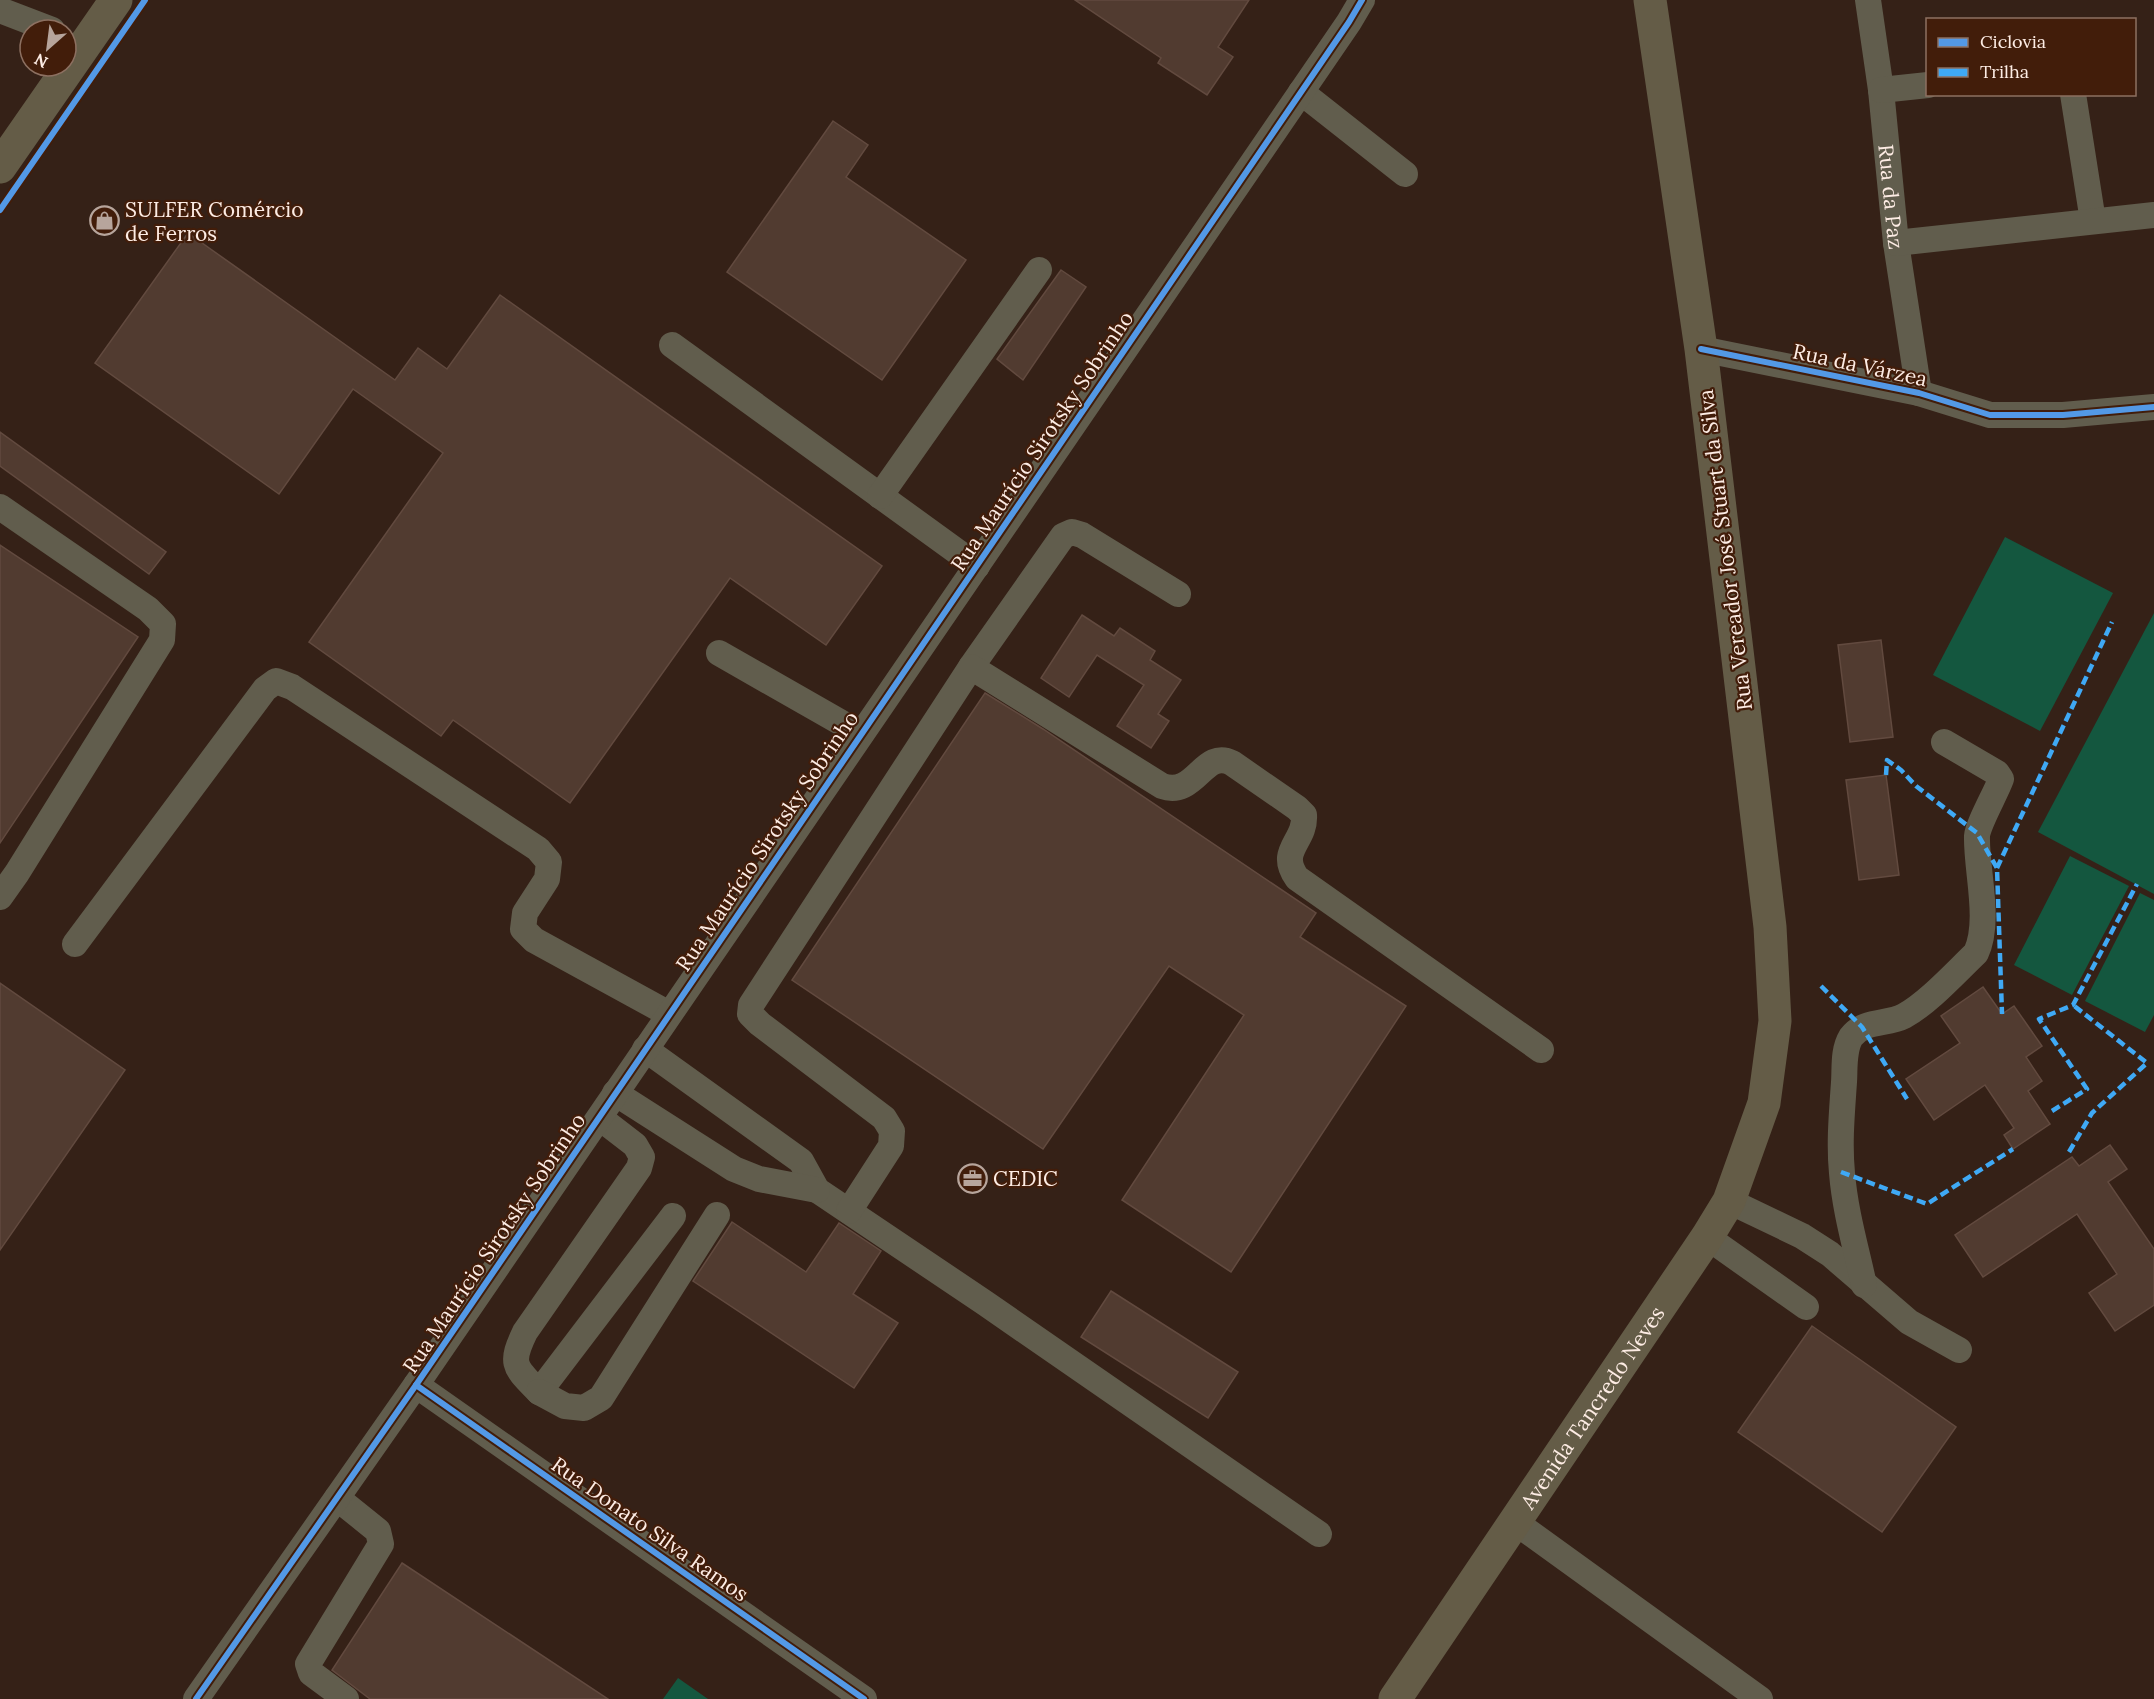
<svg xmlns="http://www.w3.org/2000/svg" width="2154" height="1699" font-family="Lora,serif">
  <style>
    .green { fill: #14573f }
    .building { fill: #513b30; stroke: #624a3f; stroke-width: 1.5 }
    .lines { fill: none; stroke-linecap: round; stroke-linejoin: round }
    .minor { stroke: #615d4d; stroke-width: 26 }
    .major { stroke: #645c47; stroke-width: 33 }
    .quiet { stroke: #3fa9f5; stroke-width: 4.5; stroke-dasharray: 9 4.5; stroke-linecap: butt }
    .cycleway-casing { stroke: #421d0a; stroke-width: 10 }
    .cycleway { stroke: #5399e6; stroke-width: 6 }
    .labels { text-anchor: middle; dominant-baseline: central; stroke-width: 4.5; stroke-linejoin: round; paint-order: stroke }
    .street-label { font-size: 21px; fill: #fdece4; stroke: #421d0a }
    .poi-label { font-size: 21px; fill: #fdece4; stroke: #421d0a; text-anchor: start }
  </style>
  <rect width="100%" height="100%" fill="#352117"/>
  <g class="green">
    <path d="M2005,537L2113,593L2040,731L1933,675Z"/>
    <path d="M2154,613V894L2038,832Z"/>
    <path d="M2070,856L2129,886L2072,995L2014,965Z"/>
    <path d="M2140,893L2154,900V1015L2145,1032L2085,1001Z"/>
    <path d="M678,1678L708,1699H663Z"/>
  </g>
  <g class="building">
    <path d="M1075,0H1249L1218,47L1233,57L1207,95L1158,63L1161,58Z"/>
    <path d="M833,121L868,145L846,177L966,260L882,380L727,272Z"/>
    <path d="M188,233L395,380L418,348L447,369L500,295L882,566L826,645L730,578L570,803L453,720L441,736L309,642L443,453L353,389L279,494L95,363Z"/>
    <path d="M1061,270L1086,287L1023,380L997,359Z"/>
    <path d="M0,432L166,552L149,574L0,466Z"/>
    <path d="M0,545L138,637L0,843Z"/>
    <path d="M1082,615L1114,636L1120,628L1155,651L1150,660L1181,680L1158,714L1169,721L1151,748L1117,726L1144,685L1097,655L1069,697L1041,678Z"/>
    <path d="M1881,640L1893,737L1850,742L1838,645Z"/>
    <path d="M985,693L1043,729L1316,913L1300,937L1406,1006L1231,1272L1122,1200L1244,1015L1169,966L1043,1149L792,980Z"/>
    <path d="M1886,775L1899,875L1859,880L1846,780Z"/>
    <path d="M0,983L125,1070L0,1250Z"/>
    <path d="M1983,987L2002,1014L2014,1006L2042,1046L2026,1057L2042,1081L2028,1091L2050,1124L2013,1149L2004,1135L2014,1128L1985,1085L1934,1120L1906,1079L1960,1043L1941,1016Z"/>
    <path d="M2110,1145L2127,1169L2108,1182L2154,1249V1305L2115,1331L2089,1293L2117,1274L2077,1214L1983,1277L1955,1235L2072,1157L2079,1166Z"/>
    <path d="M732,1222L806,1272L839,1223L881,1251L853,1294L898,1323L854,1388L693,1281Z"/>
    <path d="M1111,1291L1238,1372L1208,1418L1081,1337Z"/>
    <path d="M1812,1326L1956,1427L1882,1532L1738,1432Z"/>
    <path d="M402,1563L608,1699H370L332,1670Z"/>
  </g>
  <g class="lines">
    <g class="minor">
      <path id="s1" d="M1868,0L1881,90L1896,243L1919,393"/>
      <path d="M0,10L52,30"/>
      <path d="M1881,90L1928,85"/>
      <path d="M1301,92L1405,174"/>
      <path d="M2073,94L2093,221"/>
      <path d="M1896,243L2154,215"/>
      <path d="M672,345L977,566"/>
      <path d="M1701,349L1919,393L1990,415H2063L2154,407"/>
      <path d="M880,496L1039,270"/>
      <path d="M0,507L148,609L163,624L162,640L17,873L0,897"/>
      <path d="M719,653L861,734"/>
      <path d="M971,667L1063,536L1072,532L1082,535L1178,594"/>
      <path d="M75,944L265,689L276,681L292,687L538,849L549,862L547,879L525,913L523,929L534,940L669,1014"/>
      <path d="M645,1049L801,1161L817,1190L985,1303L1319,1534"/>
      <path d="M615,1093L734,1169L759,1179L817,1190"/>
      <path d="M600,1118L635,1145L642,1157L639,1168L525,1332C509,1365 515,1367 539,1392L673,1216"/>
      <path d="M1729,1201L1802,1236L1830,1254L1909,1322L1959,1350"/>
      <path d="M849,1211L891,1146L892,1131L884,1118L760,1024L750,1014L751,1005L971,667L1162,786C1196,798 1203,748 1232,763L1297,808L1304,815C1306,842 1277,850 1297,878L1541,1050"/>
      <path d="M1707,1237L1806,1307"/>
      <path d="M1864,1285C1856,1248 1845,1211 1842,1173C1839,1143 1842,1112 1844,1082C1845,1068 1843,1050 1851,1037C1865,1019 1887,1025 1904,1016C1928,1003 1956,972 1976,953C1991,921 1976,870 1977,836C1978,824 1996,793 2001,779L1997,773L1944,742"/>
      <path d="M416,1385L864,1699"/>
      <path d="M539,1392L565,1406L584,1408L601,1398L717,1215"/>
      <path d="M337,1498L378,1531L381,1544L308,1664L311,1673L346,1699"/>
      <path d="M1515,1522L1760,1699"/>
      <path d="M196,1699L416,1385L1349,22L1362,0"/>
    </g>
    <g class="major">
      <path d="M0,167L116,0"/>
      <path id="s2" d="M1395,1699L1707,1237L1729,1201L1764,1103L1775,1021L1770,927L1701,349L1650,0"/>
    </g>
    <g class="quiet">
      <path d="M1886,775L1887,760L1901,770L1916,786L1977,833L1997,868L2002,1014"/>
      <path d="M1997,868L2112,622"/>
      <path d="M1821,986L1862,1027L1907,1099"/>
      <path d="M2052,1111L2087,1089L2039,1019L2073,1005L2137,884"/>
      <path d="M2069,1152L2092,1113L2147,1063L2073,1005"/>
      <path d="M1841,1172L1927,1204L2013,1149"/>
    </g>
    <defs>
      <g id="cycleway">
        <path d="M0,210L145,0"/>
        <path d="M1701,349L1919,393L1990,415H2063L2154,407"/>
        <path d="M416,1385L864,1699"/>
        <path d="M196,1699L416,1385L1349,22L1362,0"/>
      </g>
    </defs>
    <use href="#cycleway" class="cycleway-casing"/>
    <use href="#cycleway" class="cycleway"/>
  </g>
  <defs>
    <symbol id="shop-ring" viewBox="-11 -11 22 22"><circle r="9.5" fill="#421d0a" stroke="#b7a59c" stroke-width="1.5"/><path d="M-5-2.5h2.3a2.7 3.5 0 0 1 5.4 0H5L5.5 6h-11ZM-1.5-2.5h3a1.5 2.3 0 0 0-3 0Z" fill="#b7a59c"/></symbol>
    <symbol id="office-ring" viewBox="-11 -11 22 22"><circle r="9.5" fill="#421d0a" stroke="#b7a59c" stroke-width="1.5"/><path d="M-6-3h4V-5.5h4V-3h4V5H-6ZM-1-4.5V-3h2v-1.5ZM-6 0V1H6V0Z" fill="#b7a59c"/></symbol>
  </defs>
  <g fill-rule="evenodd">
    <use href="#shop-ring" x="88" y="204" width="33" height="33"/>
    <use href="#office-ring" x="956" y="1162" width="33" height="33"/>
  </g>
  <g class="labels">
    <g class="street-label">
      <text stroke="none"><textPath href="#s1" startOffset="198">Rua da Paz</textPath></text>
      <text transform="translate(1860 365) rotate(12)">Rua da Várzea</text>
      <text transform="translate(1042 441) rotate(-56)">Rua Maurício Sirotsky Sobrinho</text>
      <text transform="translate(1725 550) rotate(-97)">Rua Vereador José Stuart da Silva</text>
      <text transform="translate(767 841) rotate(-56)">Rua Maurício Sirotsky Sobrinho</text>
      <text transform="translate(494 1243) rotate(-56)">Rua Maurício Sirotsky Sobrinho</text>
      <text stroke="none"><textPath href="#s2" startOffset="352">Avenida Tancredo Neves</textPath></text>
      <text transform="translate(650 1529) rotate(35)">Rua Donato Silva Ramos</text>
    </g>
    <g class="poi-label">
      <text x="125" y="209">SULFER Comércio<tspan x="125" dy="24">de Ferros</tspan></text>
      <text x="993" y="1178">CEDIC</text>
    </g>
  </g>
  <rect x="1926" y="18" width="210" height="78" fill="#421d0a" stroke="#8d7061" stroke-width="1.5"/>
  <rect x="1938" y="38" width="30" height="9" fill="#5399e6" stroke="#8d7061" stroke-width="1.5"/>
  <text x="1980" y="48" font-size="18" fill="#fdece4">Ciclovia</text>
  <rect x="1938" y="68" width="30" height="9" fill="#3fa9f5" stroke="#8d7061" stroke-width="1.5"/>
  <text x="1980" y="78" font-size="18" fill="#fdece4">Trilha</text>
  <g transform="translate(48 48) rotate(208)"><circle r="28" fill="#421d0a" stroke="#8d7061" stroke-width="1.5"/>
  <path d="M0-4.5L10 22L0 15L-10 22Z" fill="#b7a59c"/>
  <text y="-9" font-size="16" font-weight="bold" text-anchor="middle" fill="#fdece4">N</text>
  </g>
</svg>
